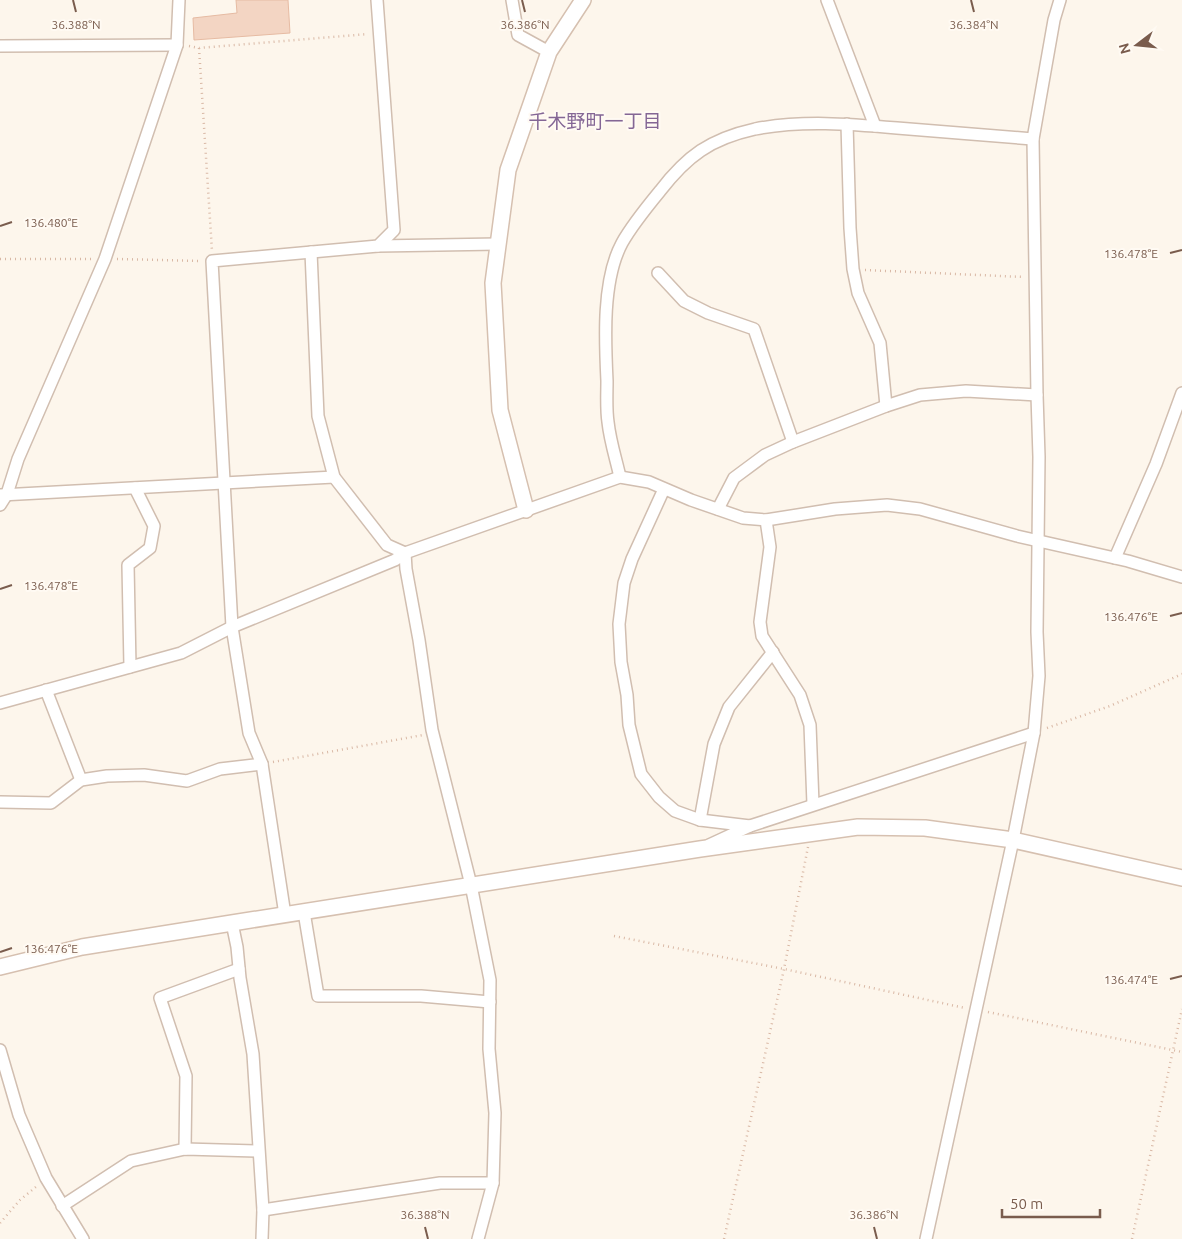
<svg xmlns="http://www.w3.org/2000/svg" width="1182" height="1239" font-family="Ubuntu,'Noto Sans JP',sans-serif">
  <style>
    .building { fill: #f3d5c3; stroke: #e6bba3 }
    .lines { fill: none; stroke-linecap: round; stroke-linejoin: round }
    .street-casing { stroke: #d1beb0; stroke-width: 14 }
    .secondary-casing { stroke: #d6c0b0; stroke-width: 18 }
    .path { stroke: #d9b8a5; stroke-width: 2.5; stroke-dasharray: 1 4; stroke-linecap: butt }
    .street { stroke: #fff; stroke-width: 11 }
    .secondary { stroke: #fff; stroke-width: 15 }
    .ticks { fill: none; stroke: #7a5c4d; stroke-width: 2 }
    .labels { text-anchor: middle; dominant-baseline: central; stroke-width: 4; stroke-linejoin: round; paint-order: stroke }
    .neighbourhood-label { font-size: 19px; fill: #846695; stroke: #fffaf3 }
    .ticks-label { font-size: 12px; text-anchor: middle; fill: #7a5c4d; stroke: #fffaf3; stroke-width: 4; stroke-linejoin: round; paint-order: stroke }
  </style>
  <rect width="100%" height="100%" fill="#fdf6ec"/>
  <path class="building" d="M236,0H288L290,33L194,40L193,18L237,13Z"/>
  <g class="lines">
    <defs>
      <g id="street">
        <path d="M512,0L518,35L549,52"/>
        <path d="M827,0L875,126"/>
        <path d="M0,46L177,45"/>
        <path d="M847,124L850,228L853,269L858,293L880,343L886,406"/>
        <path d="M378,246L498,244"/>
        <path d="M311,252L318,416L334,477L387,545L405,553"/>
        <path d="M658,273L684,301L708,313L754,329L793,442"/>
        <path d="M620,477C616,459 610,441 608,422C606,409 607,394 607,381C605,340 602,280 622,243C632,225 646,208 660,191C687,156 710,139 755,129C801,120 850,124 897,128C942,132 988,135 1033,139"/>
        <path d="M664,489L632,559L624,583L619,624L621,662L627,695L629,725L641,774L659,797L675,811L700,820L750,826"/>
        <path d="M1,495L334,477"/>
        <path d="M0,505L7,494L18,459L105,259L177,45L179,0"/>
        <path d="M718,509L734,478L765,455L793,442L886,406L920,395L966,391L1037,395"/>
        <path d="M766,520L770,547L760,622L762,636L800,695L810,725L813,804"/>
        <path d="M405,553L406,569L419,640L432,730L471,885L490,980L489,1049L495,1113L493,1183L478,1239"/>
        <path d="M1115,558L1156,464L1182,393"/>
        <path d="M130,667L128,565L150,548L154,526L135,488"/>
        <path d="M46,690L81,780"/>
        <path d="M0,703L181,653L232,627L395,560L405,553L620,477L649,482L691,500L743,518L766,520L835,509L887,505L920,509L1017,536L1128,561L1182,577"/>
        <path d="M0,802L51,803L81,780L107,776L144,775L187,781L220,769L262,764"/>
        <path d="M700,820L714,744L729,707L773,652"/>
        <path d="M709,845L750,826L1034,733"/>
        <path d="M304,912L318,996H421L490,1002"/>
        <path d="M285,915L262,764L249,733L232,627L212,261L378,246L394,230L377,0"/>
        <path d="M232,923L237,947L240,978L253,1054L263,1210L262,1239"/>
        <path d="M0,1050L19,1115L46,1178L83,1239"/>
        <path d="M185,1149L186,1076L160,998L239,969"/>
        <path d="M62,1206L131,1161L185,1149L258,1151"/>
        <path d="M263,1210L440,1183H493"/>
        <path d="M926,1239L1013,840L1034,733L1039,676L1037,632L1039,457L1037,395L1033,139L1054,20L1060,0"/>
      </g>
      <g id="secondary">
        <path d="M526,510L500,410L493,283L508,170L549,52L583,0"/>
        <path d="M0,967L82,947L232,923L700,849L858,827L925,828L1013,840L1182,878"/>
      </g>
    </defs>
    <use href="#street" class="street-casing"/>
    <use href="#secondary" class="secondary-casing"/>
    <g class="path">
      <path d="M189,46L199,48L368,34"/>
      <path d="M199,48L212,251"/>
      <path d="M0,259H92"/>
      <path d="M117,259L202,261"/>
      <path d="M865,270L1024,277"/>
      <path d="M1047,728L1110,706L1182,674"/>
      <path d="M273,762L423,735"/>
      <path d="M614,936L784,969L965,1008"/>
      <path d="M988,1012L1182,1052"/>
      <path d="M0,1223L20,1200L37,1186"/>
      <path d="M724,1239L784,969L808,847"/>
      <path d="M1132,1239L1182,1009"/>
    </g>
    <use href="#street" class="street"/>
    <use href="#secondary" class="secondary"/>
  </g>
  <path class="ticks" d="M73,0L76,12M522,0L525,12M971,0L974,12M0,226L12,222M1170,253L1182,250M0,589L12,585M1170,616L1182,613M0,952L12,948M1170,979L1182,976M425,1227L428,1239M874,1227L877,1239"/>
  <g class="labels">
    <g class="neighbourhood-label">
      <text x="595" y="121">千木野町一丁目</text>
    </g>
  </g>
  <g class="ticks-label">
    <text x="76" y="29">36.388°N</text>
    <text x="525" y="29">36.386°N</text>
    <text x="974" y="29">36.384°N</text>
    <text x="51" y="227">136.480°E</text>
    <text x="1131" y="258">136.478°E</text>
    <text x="51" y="590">136.478°E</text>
    <text x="1131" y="621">136.476°E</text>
    <text x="51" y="953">136.476°E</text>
    <text x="1131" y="984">136.474°E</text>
    <text x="425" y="1219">36.388°N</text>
    <text x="874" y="1219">36.386°N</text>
  </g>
  <g transform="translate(1137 45) rotate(254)" stroke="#fffaf3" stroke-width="4" paint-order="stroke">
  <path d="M0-4L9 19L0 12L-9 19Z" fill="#7a5c4d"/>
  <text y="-8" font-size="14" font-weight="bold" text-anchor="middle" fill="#7a5c4d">N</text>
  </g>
  <path d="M1002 1209v8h98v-8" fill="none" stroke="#7a5c4d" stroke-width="2.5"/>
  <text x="1010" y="1209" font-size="15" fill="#7a5c4d" stroke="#fffaf3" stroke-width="4" paint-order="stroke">50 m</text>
</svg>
